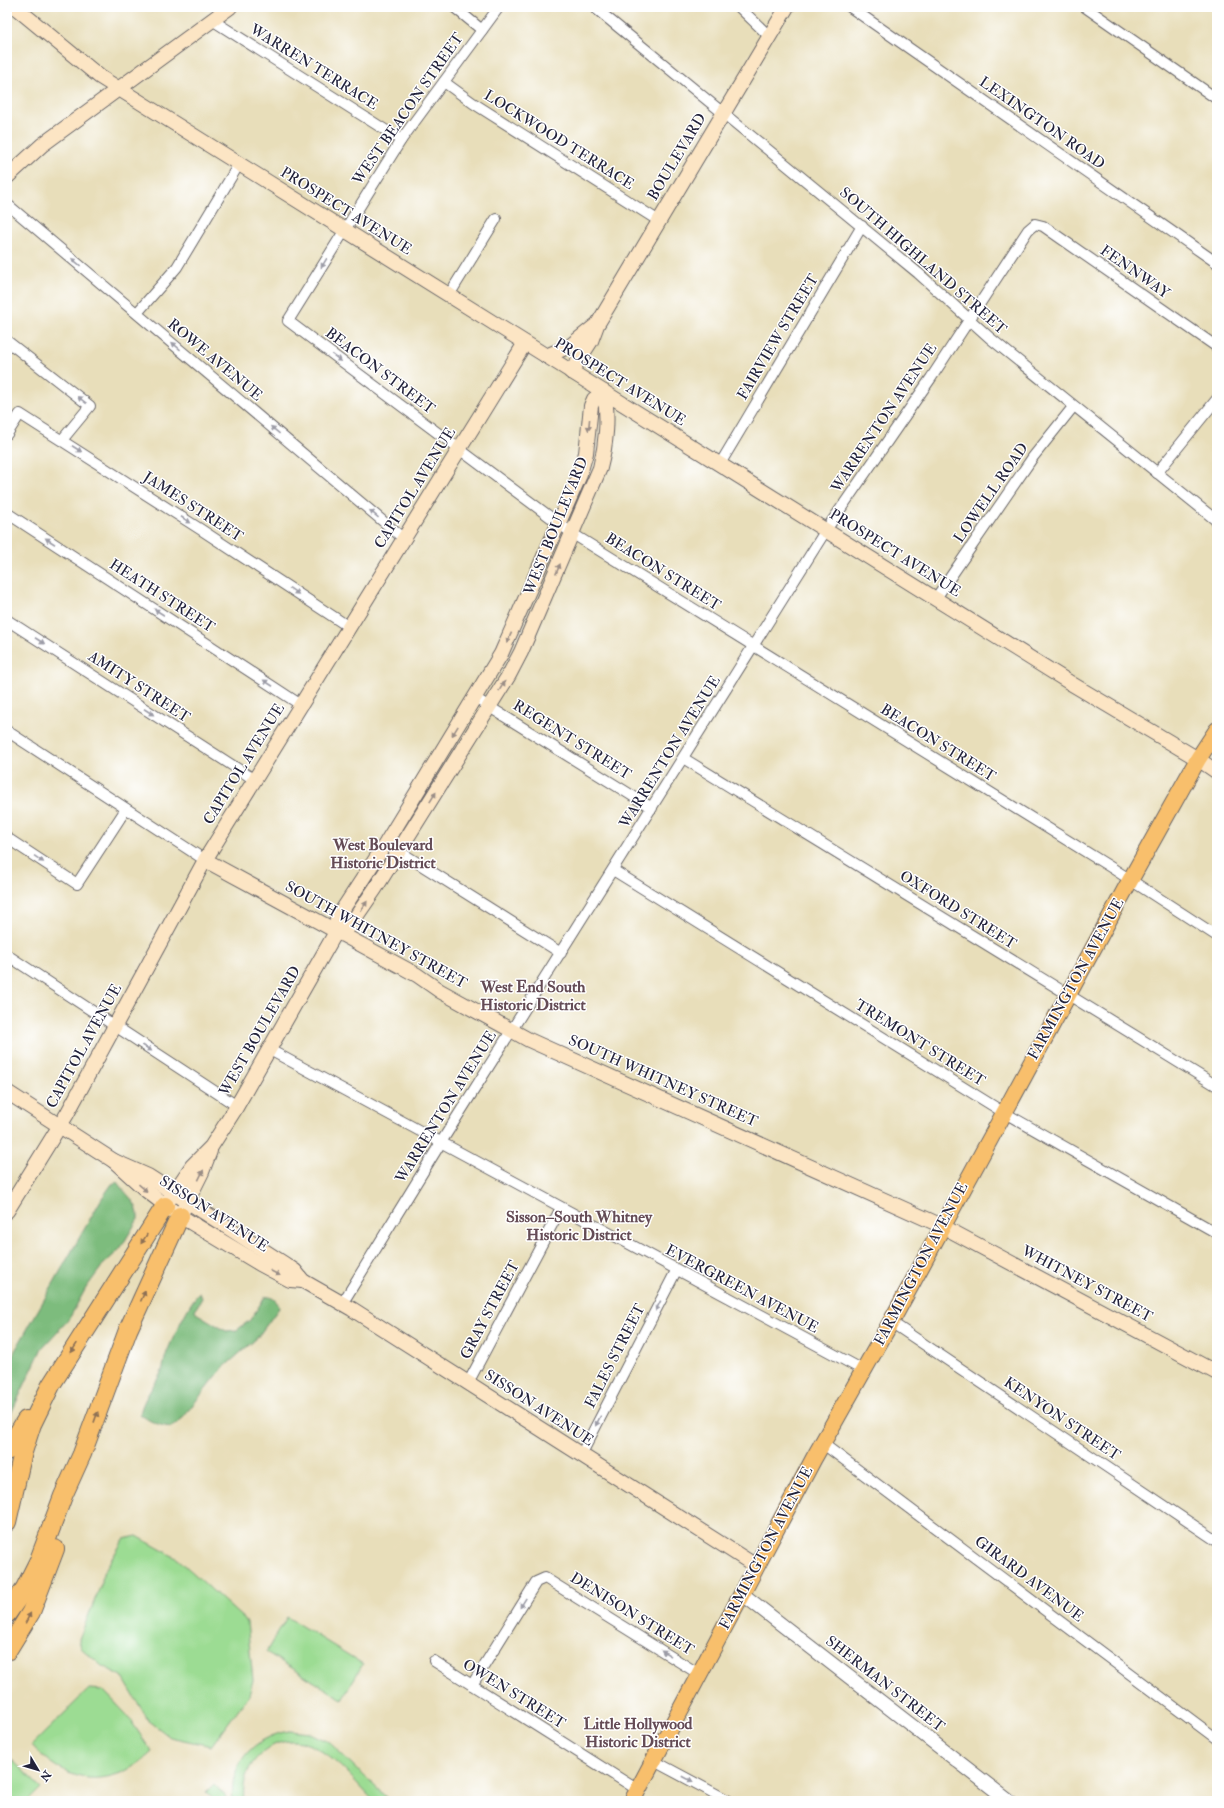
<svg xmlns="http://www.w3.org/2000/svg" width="1224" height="1808" font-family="'IM FELL Double Pica',serif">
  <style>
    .green { fill: #9cdc93; stroke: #5f7f67 }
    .forest { fill: #7dbc7d; stroke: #506f5c }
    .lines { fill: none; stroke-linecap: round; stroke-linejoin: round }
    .minor-casing { stroke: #676467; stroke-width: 12 }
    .tertiary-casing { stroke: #676467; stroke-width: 15 }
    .secondary-casing { stroke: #676467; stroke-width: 16 }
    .primary-casing { stroke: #676467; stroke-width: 18 }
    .motorway-casing { stroke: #676467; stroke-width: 20 }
    .minor { stroke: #fff; stroke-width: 10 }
    .tertiary { stroke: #fff; stroke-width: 13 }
    .secondary { stroke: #fce5c4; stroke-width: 14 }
    .primary { stroke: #f8bf6c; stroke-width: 16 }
    .motorway { stroke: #f8bf6c; stroke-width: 18 }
    .oneway { fill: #9c9ca7 }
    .oneway2 { fill: #9a8d86 }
    .oneway3 { fill: #8d7054 }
    .labels { text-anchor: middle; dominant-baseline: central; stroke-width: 3; stroke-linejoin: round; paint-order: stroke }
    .street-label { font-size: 15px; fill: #22223b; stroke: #fff }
    .neighbourhood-label { font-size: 16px; font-weight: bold; fill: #644b55; stroke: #fff }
  </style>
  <rect width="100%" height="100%" fill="#fff"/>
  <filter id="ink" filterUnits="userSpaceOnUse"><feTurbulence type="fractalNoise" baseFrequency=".025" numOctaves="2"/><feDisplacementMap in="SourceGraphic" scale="8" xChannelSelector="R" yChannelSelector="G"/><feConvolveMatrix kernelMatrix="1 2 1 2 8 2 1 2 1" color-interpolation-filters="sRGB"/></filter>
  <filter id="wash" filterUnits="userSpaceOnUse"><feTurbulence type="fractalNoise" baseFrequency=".012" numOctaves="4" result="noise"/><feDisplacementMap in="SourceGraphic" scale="16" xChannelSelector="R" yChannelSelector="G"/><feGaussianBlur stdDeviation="0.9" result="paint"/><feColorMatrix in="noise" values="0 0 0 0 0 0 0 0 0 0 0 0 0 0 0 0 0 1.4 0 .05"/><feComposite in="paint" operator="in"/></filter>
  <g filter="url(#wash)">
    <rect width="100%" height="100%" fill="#e8deba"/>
    <g class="green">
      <path d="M137,1536L178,1559L247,1622L253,1680L249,1695L211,1746L170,1737L148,1720L122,1676L102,1666L81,1648L79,1639L102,1582L103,1573L124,1539Z"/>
      <path d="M287,1617L363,1664L342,1699L266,1652Z"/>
      <path d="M89,1689L103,1690L127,1715L152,1752C113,1789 68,1787 32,1745Z"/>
      <path d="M289,1731L310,1733L329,1742L390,1801H374C346,1773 304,1715 261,1754C247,1766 242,1783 244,1801H233C228,1764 254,1737 289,1731Z"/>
      <path d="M10,1758L41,1788L28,1801H7V1761Z"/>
      <path d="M214,1784L230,1801H215L206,1792Z"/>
    </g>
    <g class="forest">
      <path d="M117,1182C125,1194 139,1202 138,1219L120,1249L103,1265L86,1288L69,1319L42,1348L7,1422V1377L13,1363L12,1356L102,1198L112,1184Z"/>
      <path d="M200,1293L202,1298L195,1310L196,1313L226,1331L237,1330L250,1320L265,1297C271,1295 279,1302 279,1308L257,1338L223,1368L178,1423L171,1427C160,1426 148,1421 140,1414C143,1399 154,1386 161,1373C164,1367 164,1359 167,1352C171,1342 192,1296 200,1293Z"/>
    </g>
  </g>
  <g filter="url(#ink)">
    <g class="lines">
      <defs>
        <g id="minor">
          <path d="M454,7L482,30"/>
          <path d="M499,7L401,140L288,321L573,534L1112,868L1217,936"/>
          <path d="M594,7L918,273L990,338L1217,521"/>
          <path d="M739,7L769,36"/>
          <path d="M850,7L1217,263"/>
          <path d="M1085,7L1217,99"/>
          <path d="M212,20L401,140"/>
          <path d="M444,82L473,103L659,221"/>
          <path d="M7,204L404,539"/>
          <path d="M449,295L496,219"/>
          <path d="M137,313L177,267L239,164"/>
          <path d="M7,341L90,406L62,440"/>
          <path d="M7,434L20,414L200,529L349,627"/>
          <path d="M720,464L862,226"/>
          <path d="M1157,473L1217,399"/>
          <path d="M7,513L301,705"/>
          <path d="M936,598L1033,457L1073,407"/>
          <path d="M7,620L255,780"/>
          <path d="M475,698L652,808"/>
          <path d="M7,731L205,860"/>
          <path d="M683,758L1217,1086"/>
          <path d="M7,838L77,884L126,809"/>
          <path d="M386,843L561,953"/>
          <path d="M613,870L1003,1112L1217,1233"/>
          <path d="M7,955L237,1106"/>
          <path d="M270,1050L863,1370"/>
          <path d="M342,1304L440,1144L826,530L931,378L1028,230L1035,224L1043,226L1217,347"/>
          <path d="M891,1322L1217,1541"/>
          <path d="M468,1383L561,1208"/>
          <path d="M822,1443L1217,1739"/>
          <path d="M581,1455L676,1271"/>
          <path d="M434,1661L638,1790"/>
          <path d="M472,1685L536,1582L545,1578L699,1674"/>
          <path d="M654,1761L729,1801"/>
        </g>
        <path id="tertiary" d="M741,1593L1009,1801"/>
        <g id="secondary">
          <path d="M15,7L100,77L604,392L1072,684L1198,759L1217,772"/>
          <path d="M7,177L42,145L230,7"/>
          <path d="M546,356L570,346L595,326"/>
          <path d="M571,372L591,341L597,325L787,7"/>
          <path d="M205,860L417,975L440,991L529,1040L942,1226L1217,1373"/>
          <path d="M7,1092L114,1161L147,1191L180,1216L260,1264L290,1280L303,1281"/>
          <path d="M114,1161L148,1176L283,1263L295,1271L303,1281L352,1309L756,1566"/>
          <path d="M165,1206L192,1166L211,1147L234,1111L336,932L337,919L341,912L386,843L501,654L579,477L586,453L591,406L594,399L604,392C609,416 606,445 600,468L521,652L509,675L375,889L351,924L346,929L336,932"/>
          <path d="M183,1210L202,1172L210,1151"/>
          <path d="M7,1211L67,1114L205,860L525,343"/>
        </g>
        <path id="primary" d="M632,1801L814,1458L891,1322L1127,886L1198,759L1217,730"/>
        <g id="motorway">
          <path d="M7,1451L26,1420"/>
          <path d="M7,1522L23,1452L32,1424L51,1385L165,1206"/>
          <path d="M7,1614L25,1588L39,1560L63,1496L82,1454L128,1330L180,1216"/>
          <path d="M7,1651L31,1612L55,1549"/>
        </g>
      </defs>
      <use href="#minor" class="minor-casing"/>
      <use href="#tertiary" class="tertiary-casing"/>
      <use href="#secondary" class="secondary-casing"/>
      <use href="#primary" class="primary-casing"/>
      <use href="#motorway" class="motorway-casing"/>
      <use href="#minor" class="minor"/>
      <use href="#tertiary" class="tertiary"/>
      <use href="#secondary" class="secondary"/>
      <use href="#primary" class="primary"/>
      <use href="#motorway" class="motorway"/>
    </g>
    <defs><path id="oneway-solid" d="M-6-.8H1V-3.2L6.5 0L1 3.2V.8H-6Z"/></defs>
    <g class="oneway">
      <use href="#oneway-solid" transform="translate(76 262) rotate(-140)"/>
      <use href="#oneway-solid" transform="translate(324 263) rotate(121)"/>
      <use href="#oneway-solid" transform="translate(176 346) rotate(-140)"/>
      <use href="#oneway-solid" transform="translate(337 358) rotate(37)"/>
      <use href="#oneway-solid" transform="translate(82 400) rotate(-142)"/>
      <use href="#oneway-solid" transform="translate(275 430) rotate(-140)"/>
      <use href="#oneway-solid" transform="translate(77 449) rotate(33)"/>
      <use href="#oneway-solid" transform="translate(374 514) rotate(-140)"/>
      <use href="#oneway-solid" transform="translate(186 520) rotate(33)"/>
      <use href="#oneway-solid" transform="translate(50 541) rotate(-147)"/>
      <use href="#oneway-solid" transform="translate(294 591) rotate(34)"/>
      <use href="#oneway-solid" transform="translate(159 612) rotate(-147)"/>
      <use href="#oneway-solid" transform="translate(40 641) rotate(33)"/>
      <use href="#oneway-solid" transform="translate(268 683) rotate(-147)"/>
      <use href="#oneway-solid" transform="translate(149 712) rotate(33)"/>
      <use href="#oneway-solid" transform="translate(39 859) rotate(34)"/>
      <use href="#oneway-solid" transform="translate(147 1048) rotate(33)"/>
      <use href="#oneway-solid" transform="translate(658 1306) rotate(117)"/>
      <use href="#oneway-solid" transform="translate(598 1421) rotate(117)"/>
      <use href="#oneway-solid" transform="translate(523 1603) rotate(122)"/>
      <use href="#oneway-solid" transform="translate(666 1653) rotate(-148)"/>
      <use href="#oneway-solid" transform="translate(688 1779) rotate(28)"/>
    </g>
    <g class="oneway2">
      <use href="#oneway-solid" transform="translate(589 425) rotate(96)"/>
      <use href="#oneway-solid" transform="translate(558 569) rotate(-67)"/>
      <use href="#oneway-solid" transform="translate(509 638) rotate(115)"/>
      <use href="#oneway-solid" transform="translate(502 686) rotate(-58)"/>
      <use href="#oneway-solid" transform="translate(455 731) rotate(122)"/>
      <use href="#oneway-solid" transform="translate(433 797) rotate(-58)"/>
      <use href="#oneway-solid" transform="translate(364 906) rotate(-56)"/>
      <use href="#oneway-solid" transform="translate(201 1175) rotate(-64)"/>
      <use href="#oneway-solid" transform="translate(143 1188) rotate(41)"/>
      <use href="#oneway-solid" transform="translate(275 1273) rotate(27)"/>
    </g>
    <g class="oneway3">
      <use href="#oneway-solid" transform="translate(144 1239) rotate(123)"/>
      <use href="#oneway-solid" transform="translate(143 1296) rotate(-66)"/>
      <use href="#oneway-solid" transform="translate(74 1348) rotate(123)"/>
      <use href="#oneway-solid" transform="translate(96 1417) rotate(-70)"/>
      <use href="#oneway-solid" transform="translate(28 1618) rotate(-62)"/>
    </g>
  </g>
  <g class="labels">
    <g class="street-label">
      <text transform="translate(314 67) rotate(32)">WARREN TERRACE</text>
      <text transform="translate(408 109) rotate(-55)">WEST BEACON STREET</text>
      <text transform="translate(1042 123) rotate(35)">LEXINGTON ROAD</text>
      <text transform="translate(559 140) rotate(32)">LOCKWOOD TERRACE</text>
      <text transform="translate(677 157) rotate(-59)">BOULEVARD</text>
      <text transform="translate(346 211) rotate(32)">PROSPECT AVENUE</text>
      <text transform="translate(923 261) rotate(41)">SOUTH HIGHLAND STREET</text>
      <text transform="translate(1135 272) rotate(35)">FENNWAY</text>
      <text transform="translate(778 337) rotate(-59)">FAIRVIEW STREET</text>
      <text transform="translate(215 360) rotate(40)">ROWE AVENUE</text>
      <text transform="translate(380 371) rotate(37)">BEACON STREET</text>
      <text transform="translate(620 382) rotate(32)">PROSPECT AVENUE</text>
      <text transform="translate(884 418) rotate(-56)">WARRENTON AVENUE</text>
      <text transform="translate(415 488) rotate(-58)">CAPITOL AVENUE</text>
      <text transform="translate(991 493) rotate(-55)">LOWELL ROAD</text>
      <text transform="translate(193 507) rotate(33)">JAMES STREET</text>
      <text transform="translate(556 526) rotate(-68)">WEST BOULEVARD</text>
      <text transform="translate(895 553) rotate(32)">PROSPECT AVENUE</text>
      <text transform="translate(663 572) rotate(32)">BEACON STREET</text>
      <text transform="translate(162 596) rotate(33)">HEATH STREET</text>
      <text transform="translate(139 687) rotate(33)">AMITY STREET</text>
      <text transform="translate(572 740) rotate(32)">REGENT STREET</text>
      <text transform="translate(938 743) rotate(32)">BEACON STREET</text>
      <text transform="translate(670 752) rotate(-58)">WARRENTON AVENUE</text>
      <text transform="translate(244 764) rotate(-58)">CAPITOL AVENUE</text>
      <text transform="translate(958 910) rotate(32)">OXFORD STREET</text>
      <text transform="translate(376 935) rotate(29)">SOUTH WHITNEY STREET</text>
      <text transform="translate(1076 979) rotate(-61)">FARMINGTON AVENUE</text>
      <text transform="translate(260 1031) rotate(-60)">WEST BOULEVARD</text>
      <text transform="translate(920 1043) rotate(32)">TREMONT STREET</text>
      <text transform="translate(84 1046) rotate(-61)">CAPITOL AVENUE</text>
      <text transform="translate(663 1081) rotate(24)">SOUTH WHITNEY STREET</text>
      <text transform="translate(446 1107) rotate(-58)">WARRENTON AVENUE</text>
      <text transform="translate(214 1214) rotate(33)">SISSON AVENUE</text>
      <text transform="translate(921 1264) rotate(-62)">FARMINGTON AVENUE</text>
      <text transform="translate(1087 1284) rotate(28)">WHITNEY STREET</text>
      <text transform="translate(742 1289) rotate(28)">EVERGREEN AVENUE</text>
      <text transform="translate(490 1310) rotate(-62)">GRAY STREET</text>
      <text transform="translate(615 1356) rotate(-63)">FALES STREET</text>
      <text transform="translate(539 1408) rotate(33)">SISSON AVENUE</text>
      <text transform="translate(1062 1419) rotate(34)">KENYON STREET</text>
      <text transform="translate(766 1548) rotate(-62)">FARMINGTON AVENUE</text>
      <text transform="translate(1029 1579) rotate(37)">GIRARD AVENUE</text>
      <text transform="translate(632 1614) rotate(32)">DENISON STREET</text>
      <text transform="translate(885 1684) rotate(38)">SHERMAN STREET</text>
      <text transform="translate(514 1694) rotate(32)">OWEN STREET</text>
    </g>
    <g class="neighbourhood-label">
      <text x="383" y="845">West Boulevard<tspan x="383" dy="18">Historic District</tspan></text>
      <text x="533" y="987">West End South<tspan x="533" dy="18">Historic District</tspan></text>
      <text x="579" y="1217">Sisson–South Whitney<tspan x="579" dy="18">Historic District</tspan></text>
      <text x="638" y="1724">Little Hollywood<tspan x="638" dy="18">Historic District</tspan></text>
    </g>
  </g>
  <rect width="1224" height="1808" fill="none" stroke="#fff" stroke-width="24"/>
  <g transform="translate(38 1770) rotate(128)" stroke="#ffffff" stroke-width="3" paint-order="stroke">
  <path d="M0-3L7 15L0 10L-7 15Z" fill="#22223b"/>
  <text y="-6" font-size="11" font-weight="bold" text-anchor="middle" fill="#22223b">N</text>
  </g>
</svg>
